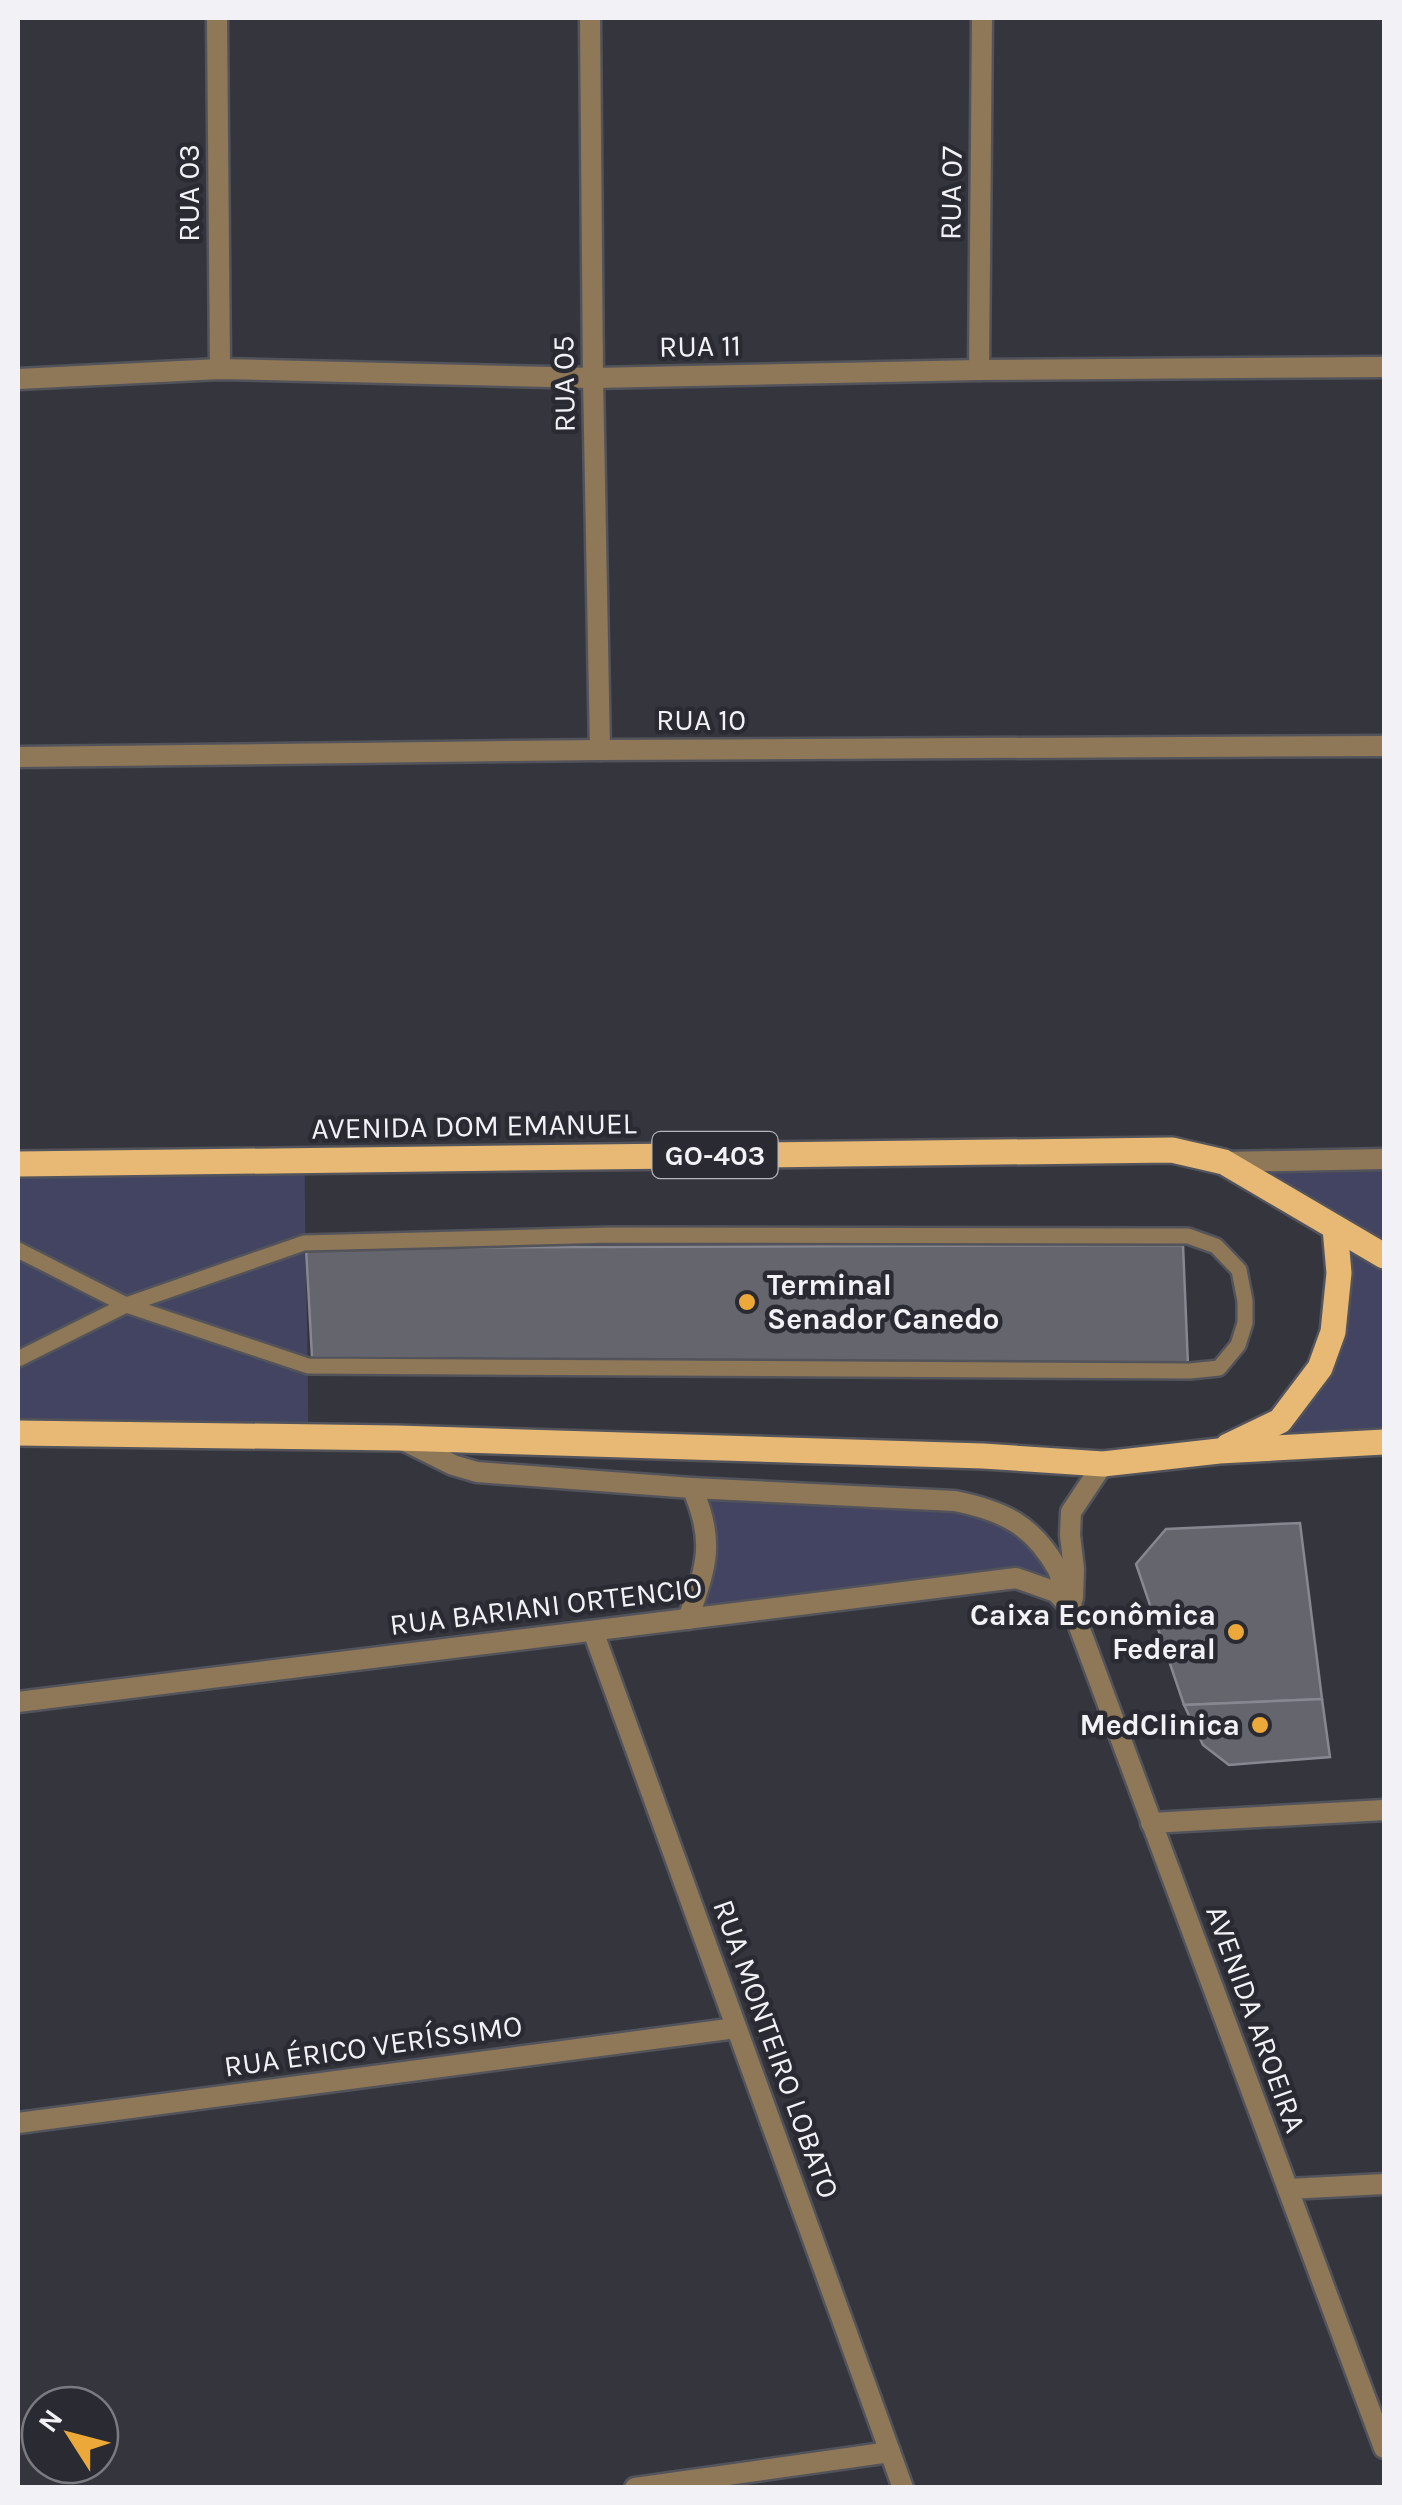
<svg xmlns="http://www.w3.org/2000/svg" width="1402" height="2505" font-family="Karla,sans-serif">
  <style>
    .green { fill: #424461 }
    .building { fill: #64656d; stroke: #868790; stroke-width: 2.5 }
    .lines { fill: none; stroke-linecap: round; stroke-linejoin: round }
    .service-casing { stroke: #52535b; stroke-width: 20 }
    .minor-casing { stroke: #52535b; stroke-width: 25 }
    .tertiary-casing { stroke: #52535b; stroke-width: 25 }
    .primary-casing { stroke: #52535b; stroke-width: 30 }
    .service { stroke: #8f7858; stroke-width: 15 }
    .minor { stroke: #8f7858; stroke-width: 20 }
    .tertiary { stroke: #8f7858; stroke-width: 20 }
    .primary { stroke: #e8b975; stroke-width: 25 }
    .poi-dot { fill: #eca93a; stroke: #2a2b32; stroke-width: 4 }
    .labels { text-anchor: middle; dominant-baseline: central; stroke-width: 9; stroke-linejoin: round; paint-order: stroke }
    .shield { fill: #2a2b32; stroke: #b5b6bb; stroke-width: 2.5 }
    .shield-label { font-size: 28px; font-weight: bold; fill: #f1f1f6 }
    .street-label { font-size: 30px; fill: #f1f1f6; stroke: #2a2b32 }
    .poi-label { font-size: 30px; font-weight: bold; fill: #f1f1f6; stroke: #2a2b32; text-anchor: end }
  </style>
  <rect width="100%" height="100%" fill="#34353d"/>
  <g class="green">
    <path d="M1384,1159V1249L1224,1162Z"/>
    <path d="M305,1160C304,1252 309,1344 308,1436L18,1433V1165Z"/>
    <path d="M1335,1228L1384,1255V1443L1226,1450L1315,1375Z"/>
    <path d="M692,1488L983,1507L1036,1538L1056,1592L1016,1578L688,1619L705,1570Z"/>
  </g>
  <g class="building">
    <path d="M1183,1245L1188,1365L312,1357L306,1248Z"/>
    <path d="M1300,1523L1322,1699L1184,1705L1136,1564L1166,1529Z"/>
    <path d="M1322,1699L1330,1757L1229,1765L1203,1745L1184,1705Z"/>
  </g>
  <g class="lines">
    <defs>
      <path id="service" d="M18,1250L126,1305L308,1366L1190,1371L1219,1368L1238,1345L1245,1323V1301L1239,1270L1216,1246L1188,1236L611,1235L304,1243L126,1305L18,1359"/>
      <g id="minor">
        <path d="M217,18L220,369"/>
        <path d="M590,18L593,378L600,750"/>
        <path d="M979,370L982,18"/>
        <path d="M18,757L600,750L1384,746"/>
        <path d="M1224,1162L1384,1159"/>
        <path d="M399,1438L453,1465L477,1472L692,1488C716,1542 706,1567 688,1619"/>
        <path d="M692,1488L955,1501C1004,1511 1033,1525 1058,1570L1384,2448"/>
        <path d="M1073,1598L1074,1569L1070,1535L1071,1512L1103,1464"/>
        <path d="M593,1631L903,2488"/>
        <path d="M18,1702L1016,1578L1056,1592L1068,1605"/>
        <path d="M1151,1823L1384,1810"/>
        <path d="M18,2123L736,2028"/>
        <path d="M1288,2189L1384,2184"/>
        <path d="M635,2488L890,2452"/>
      </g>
      <path id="tertiary" d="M18,379L220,369L593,378L979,370L1384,367"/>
      <g id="primary">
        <path d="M18,1164L1172,1150L1224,1162L1384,1256"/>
        <path d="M18,1433L397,1438L983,1456L1103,1464L1219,1451L1384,1442"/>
        <path d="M1228,1446L1280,1421L1320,1368L1333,1332L1339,1273L1335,1228"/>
      </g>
    </defs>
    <use href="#service" class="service-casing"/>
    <use href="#minor" class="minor-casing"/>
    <use href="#tertiary" class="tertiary-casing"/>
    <use href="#primary" class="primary-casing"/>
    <use href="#service" class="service"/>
    <use href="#minor" class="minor"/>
    <use href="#tertiary" class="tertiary"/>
    <use href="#primary" class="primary"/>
  </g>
  <g class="poi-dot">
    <circle cx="747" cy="1302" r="10"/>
    <circle cx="1236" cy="1632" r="10"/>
    <circle cx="1260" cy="1725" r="10"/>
  </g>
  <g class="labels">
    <rect class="shield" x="652.5" y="1132" width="125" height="46" rx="8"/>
    <g class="shield-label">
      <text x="715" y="1155">GO-403</text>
    </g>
    <g class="street-label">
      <text transform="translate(189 193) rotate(-90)">RUA 03</text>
      <text transform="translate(951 193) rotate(-89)">RUA 07</text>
      <text transform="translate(700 346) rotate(-1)">RUA 11</text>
      <text transform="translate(564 384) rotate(-91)">RUA 05</text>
      <text x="701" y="720">RUA 10</text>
      <text transform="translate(474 1126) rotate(-1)">AVENIDA DOM EMANUEL</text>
      <text transform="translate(546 1606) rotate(-7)">RUA BARIANI ORTENCIO</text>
      <text transform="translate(1256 2019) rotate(70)">AVENIDA AROEIRA</text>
      <text transform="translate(373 2046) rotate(-8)">RUA ÉRICO VERÍSSIMO</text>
      <text transform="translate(776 2049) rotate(70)">RUA MONTEIRO LOBATO</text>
    </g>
    <g class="poi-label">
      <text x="767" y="1285" text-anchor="start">Terminal<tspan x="767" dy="34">Senador Canedo</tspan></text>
      <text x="1216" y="1615">Caixa Econômica<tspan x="1216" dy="34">Federal</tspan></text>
      <text x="1240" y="1725">MedClinica</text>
    </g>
  </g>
  <rect width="1402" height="2505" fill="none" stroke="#f1f1f6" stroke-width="40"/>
  <g transform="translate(70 2435) rotate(306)"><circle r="48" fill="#2a2b32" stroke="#7a7a80" stroke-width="2.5"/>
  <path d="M0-8L18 38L0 25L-18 38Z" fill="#eca93a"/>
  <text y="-15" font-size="28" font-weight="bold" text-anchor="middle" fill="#f1f1f6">N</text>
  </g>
</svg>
